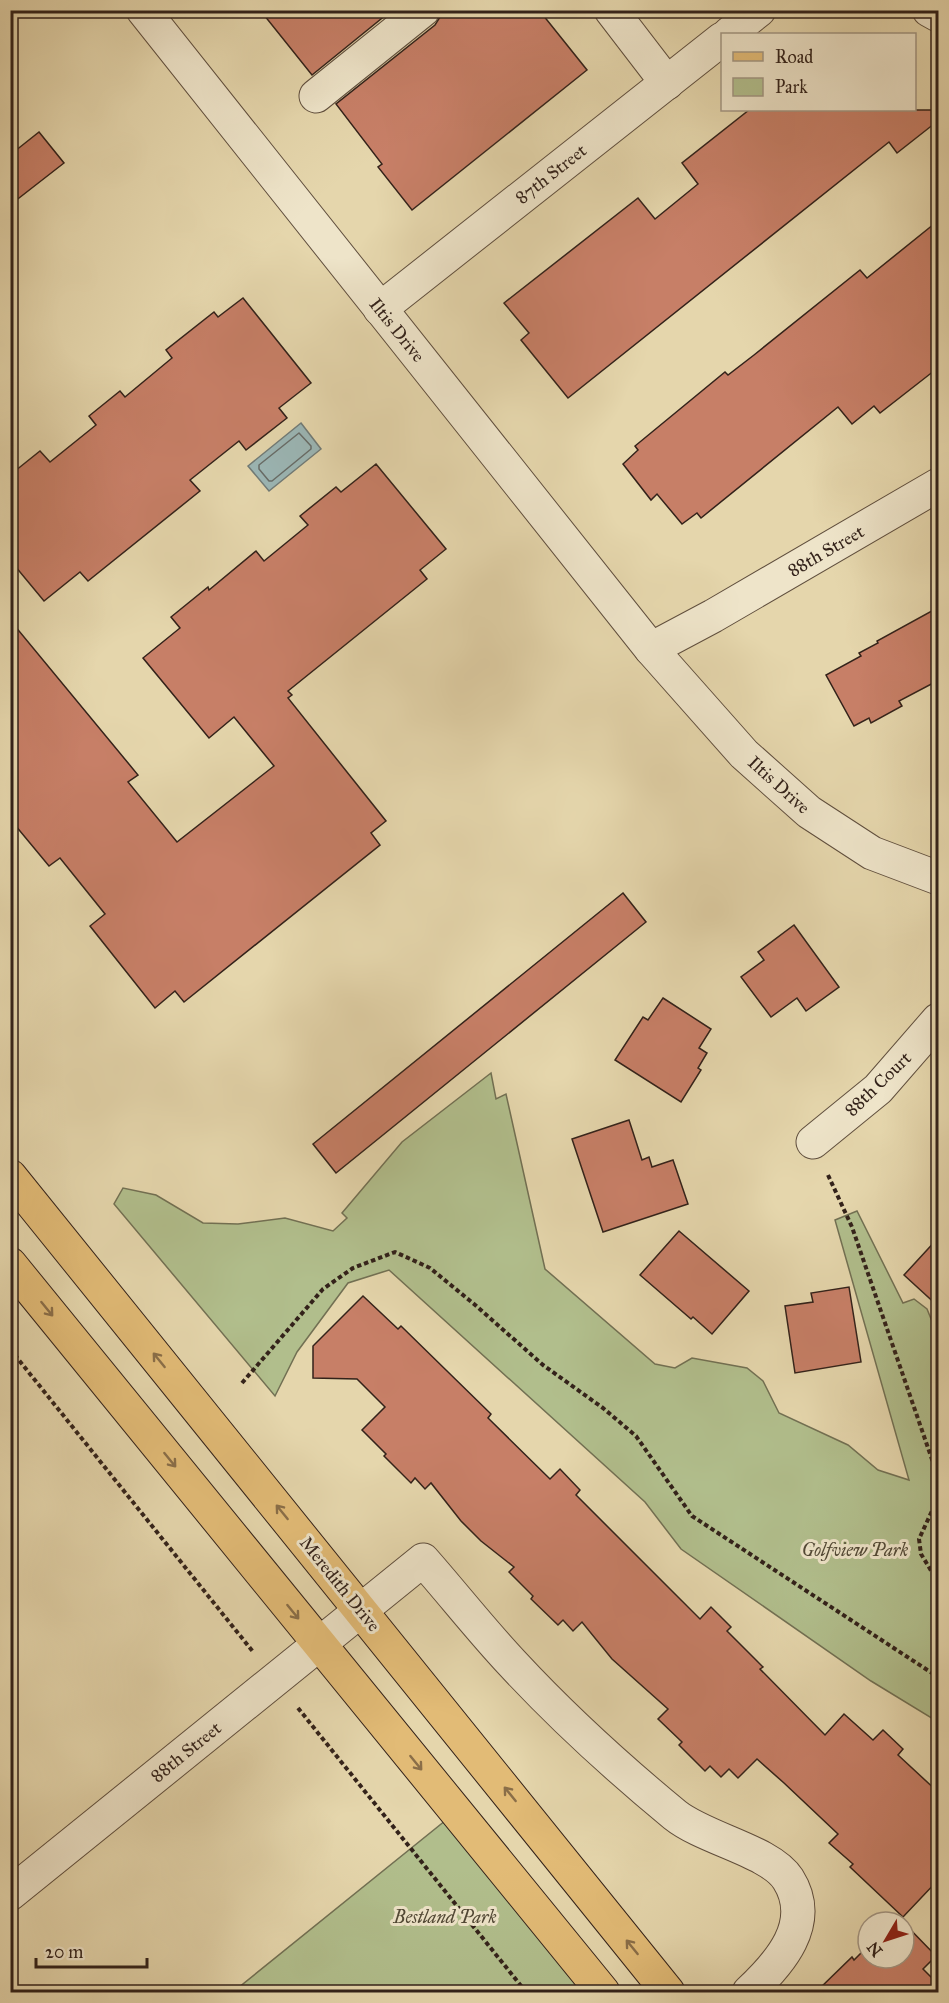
<svg xmlns="http://www.w3.org/2000/svg" width="949" height="2003" font-family="'IM FELL Great Primer',serif">
  <style>
    .green { fill: #b1be8c; stroke: #727053; stroke-width: 1.5 }
    .water { fill: #9bb6b5; stroke: #717b77; stroke-width: 1.5 }
    .lines { fill: none; stroke-linecap: round; stroke-linejoin: round }
    .shore { stroke: #676c68; stroke-width: 1.5 }
    .building { fill: #c77f67; stroke: #33221a; stroke-width: 1.5 }
    .minor-casing { stroke: #604f3e; stroke-width: 35 }
    .major-casing { stroke: #33221a; stroke-width: 35 }
    .path { stroke: #33221a; stroke-width: 4; stroke-dasharray: 4.5 3; stroke-linecap: butt }
    .minor { stroke: #eee4c9; stroke-width: 33 }
    .major { stroke: #e2bb76; stroke-width: 33 }
    .oneway { stroke: #8a6e48 }
    .labels { text-anchor: middle; dominant-baseline: central; stroke-width: 6; stroke-linejoin: round; paint-order: stroke }
    .street-label { font-size: 18px; fill: #33221a; stroke: #eee4c9 }
    .park-label { font-size: 18px; font-style: italic; fill: #524936; stroke: #eee4c9 }
  </style>
  <rect width="100%" height="100%" fill="#e5d6ac"/>
  <filter id="stains"><feTurbulence type="fractalNoise" baseFrequency=".00333" numOctaves="4"/><feColorMatrix values="0 0 0 0 .2 0 0 0 0 .09 0 0 0 0 .02 0 0 0 .5 -.17"/></filter>
  <radialGradient id="worn" r=".72"><stop offset=".6" stop-color="#630" stop-opacity="0"/><stop offset="1" stop-color="#630" stop-opacity=".3"/></radialGradient>
  <g class="green">
    <path d="M491,1073L496,1099L506,1094L545,1269L655,1364L675,1368L692,1358L747,1368L763,1381L779,1413L848,1445L878,1470L909,1480L835,1220L857,1211L903,1303L914,1299L927,1309L938,1336V1722L871,1681L681,1549L645,1502L389,1270L348,1283L297,1352L275,1396L114,1204L123,1188L156,1195L203,1223L238,1224L285,1218L333,1231L347,1218L342,1213L402,1142Z"/>
    <path d="M456,1812L603,1992H233Z"/>
  </g>
  <path class="water" d="M301,423L321,449L269,491L248,466Z"/>
  <g class="lines">
    <path class="shore" d="M299,433L311,446V449L272,481H269L259,469V465Z"/>
  </g>
  <g class="building">
    <path d="M260,10H392L312,75Z"/>
    <path d="M441,10H539L587,70L412,210L378,167L382,164L336,104L435,25L440,17Z"/>
    <path d="M749,110H939V120L897,153L889,142L568,398L521,340L529,333L504,303L638,198L655,219L698,184L682,163Z"/>
    <path d="M39,132L64,163L10,205V155Z"/>
    <path d="M939,220V367L880,413L874,406L852,424L838,407L701,518L697,513L682,524L657,494L651,500L623,464L638,450L635,446L725,372L728,375L754,355L860,270L867,278Z"/>
    <path d="M243,298L311,383L279,408L287,418L246,450L239,441L190,480L200,491L88,581L80,572L44,601L10,560V475L40,451L50,462L96,425L89,416L120,391L125,397L172,358L166,350L214,312L218,317Z"/>
    <path d="M376,464L446,549L420,570L427,579L288,691L292,695L288,698L386,821L371,833L380,845L184,1002L175,991L155,1008L90,926L105,914L60,858L49,866L10,819V620L138,775L128,782L177,842L274,766L234,717L209,738L143,658L180,628L171,617L208,587L209,590L256,551L264,561L308,525L300,516L336,487L341,492Z"/>
    <path d="M939,607V680L899,701L902,706L871,723L869,718L854,726L826,675L861,656L859,653L878,643L877,641Z"/>
    <path d="M623,893L646,922L336,1173L313,1144Z"/>
    <path d="M794,925L839,987L806,1011L797,998L771,1017L741,977L764,960L758,952Z"/>
    <path d="M663,998L711,1029L699,1048L707,1053L698,1068L701,1070L681,1102L615,1060L643,1017L648,1020Z"/>
    <path d="M629,1120L642,1160L649,1157L652,1167L673,1160L688,1204L603,1232L572,1139Z"/>
    <path d="M679,1231L749,1291L712,1334L693,1317L691,1319L640,1275Z"/>
    <path d="M939,1237V1307L904,1275Z"/>
    <path d="M849,1287L861,1362L795,1373L785,1306L813,1302L811,1293Z"/>
    <path d="M363,1296L398,1329L401,1326L491,1414L488,1418L550,1479L560,1469L580,1490L576,1495L700,1619L711,1607L731,1627L727,1631L763,1667L760,1669L825,1735L844,1714L873,1740L883,1730L903,1749L898,1755L939,1793V1879L903,1917L850,1867L853,1864L829,1843L838,1834L784,1783L757,1759L738,1778L729,1769L721,1777L710,1766L705,1771L679,1745L682,1742L658,1719L668,1709L612,1659L582,1622L573,1631L563,1620L558,1625L531,1599L533,1596L509,1572L514,1567L481,1541L461,1521L431,1483L425,1489L415,1478L411,1483L384,1456L386,1454L362,1430L385,1407L357,1379L313,1378V1346Z"/>
    <path d="M904,1923L936,1956L923,1969L939,1985V1992H816L852,1957L854,1960L868,1946V1958H904Z"/>
  </g>
  <g class="lines">
    <defs>
      <g id="minor">
        <path d="M143,10L651,649L744,754L809,812L872,853L938,878"/>
        <path d="M611,10L667,83"/>
        <path d="M929,10L938,15"/>
        <path d="M729,34L759,10"/>
        <path d="M316,96L423,10"/>
        <path d="M380,309L722,39"/>
        <path d="M651,649L713,616L938,485"/>
        <path d="M813,1142L878,1089L938,1020"/>
        <path d="M10,1894L423,1560C453,1594 481,1630 512,1663C562,1717 618,1768 675,1815C705,1839 770,1851 788,1879C816,1923 779,1964 749,1992"/>
      </g>
      <g id="major">
        <path d="M10,1176L668,1992"/>
        <path d="M10,1264L603,1992"/>
      </g>
    </defs>
    <use href="#minor" class="minor-casing"/>
    <use href="#major" class="major-casing"/>
    <g class="path">
      <path d="M828,1175L852,1227L937,1474L938,1490"/>
      <path d="M10,1349L254,1653"/>
      <path d="M242,1383L323,1289L353,1268L395,1252L430,1268L474,1304L543,1365L603,1408L636,1436L692,1516L938,1677"/>
      <path d="M938,1498L919,1539L921,1554L938,1582"/>
      <path d="M298,1708L526,1992"/>
    </g>
    <use href="#minor" class="minor"/>
    <use href="#major" class="major"/>
  </g>
  <defs><path id="oneway-shaft" d="M-6 0H5M1.5-3L5.5 0L1.5 3" fill="none" stroke-width="1.6" stroke-linecap="round" stroke-linejoin="round" transform="scale(1.5)"/></defs>
  <g class="oneway">
    <use href="#oneway-shaft" transform="translate(47 1309) rotate(51)"/>
    <use href="#oneway-shaft" transform="translate(159 1360) rotate(-129)"/>
    <use href="#oneway-shaft" transform="translate(170 1460) rotate(51)"/>
    <use href="#oneway-shaft" transform="translate(282 1512) rotate(-129)"/>
    <use href="#oneway-shaft" transform="translate(293 1612) rotate(51)"/>
    <use href="#oneway-shaft" transform="translate(416 1763) rotate(51)"/>
    <use href="#oneway-shaft" transform="translate(510 1794) rotate(-129)"/>
    <use href="#oneway-shaft" transform="translate(632 1947) rotate(-129)"/>
  </g>
  <g class="labels">
    <g class="street-label">
      <text transform="translate(551 174) rotate(-38)">87th Street</text>
      <text transform="translate(397 330) rotate(51)">Iltis Drive</text>
      <text transform="translate(826 551) rotate(-30)">88th Street</text>
      <text transform="translate(779 785) rotate(42)">Iltis Drive</text>
      <text transform="translate(878 1084) rotate(-44)">88th Court</text>
      <text transform="translate(340 1584) rotate(51)">Meredith Drive</text>
      <text transform="translate(186 1752) rotate(-39)">88th Street</text>
    </g>
    <g class="park-label">
      <text x="855" y="1550">Golfview Park</text>
      <text x="445" y="1917">Bestland Park</text>
    </g>
  </g>
  <rect width="949" height="2003" fill="none" stroke="#e5d6ac" stroke-width="36"/>
  <rect x="12" y="12" width="925" height="1979" fill="none" stroke="#33221a" stroke-width="3"/>
  <rect x="18" y="18" width="913" height="1967" fill="none" stroke="#33221a" stroke-width="1.5"/>
  <rect x="721" y="33" width="195" height="78" fill="#eee4c9" stroke="#a39683" stroke-width="1.5"/>
  <rect x="733" y="52" width="30" height="9" fill="#e2bb76" stroke="#a39683" stroke-width="1.5"/>
  <text x="775" y="63" font-size="18" fill="#33221a">Road</text>
  <rect x="733" y="78" width="30" height="18" fill="#b1be8c" stroke="#a39683" stroke-width="1.5"/>
  <text x="775" y="93" font-size="18" fill="#33221a">Park</text>
  <g transform="translate(886 1940) rotate(231)"><circle r="28" fill="#eee4c9" stroke="#a39683" stroke-width="1.5"/>
  <path d="M0-4.5L10 22L0 15L-10 22Z" fill="#8f2418"/>
  <text y="-9" font-size="16" font-weight="bold" text-anchor="middle" fill="#33221a">N</text>
  </g>
  <path d="M36 1958v9h111v-9" fill="none" stroke="#33221a" stroke-width="3"/>
  <text x="45" y="1958" font-size="18" fill="#33221a" stroke="#eee4c9" stroke-width="4.5" paint-order="stroke">20 m</text>
  <rect width="100%" height="100%" filter="url(#stains)"/>
  <rect width="100%" height="100%" fill="url(#worn)"/>
</svg>
